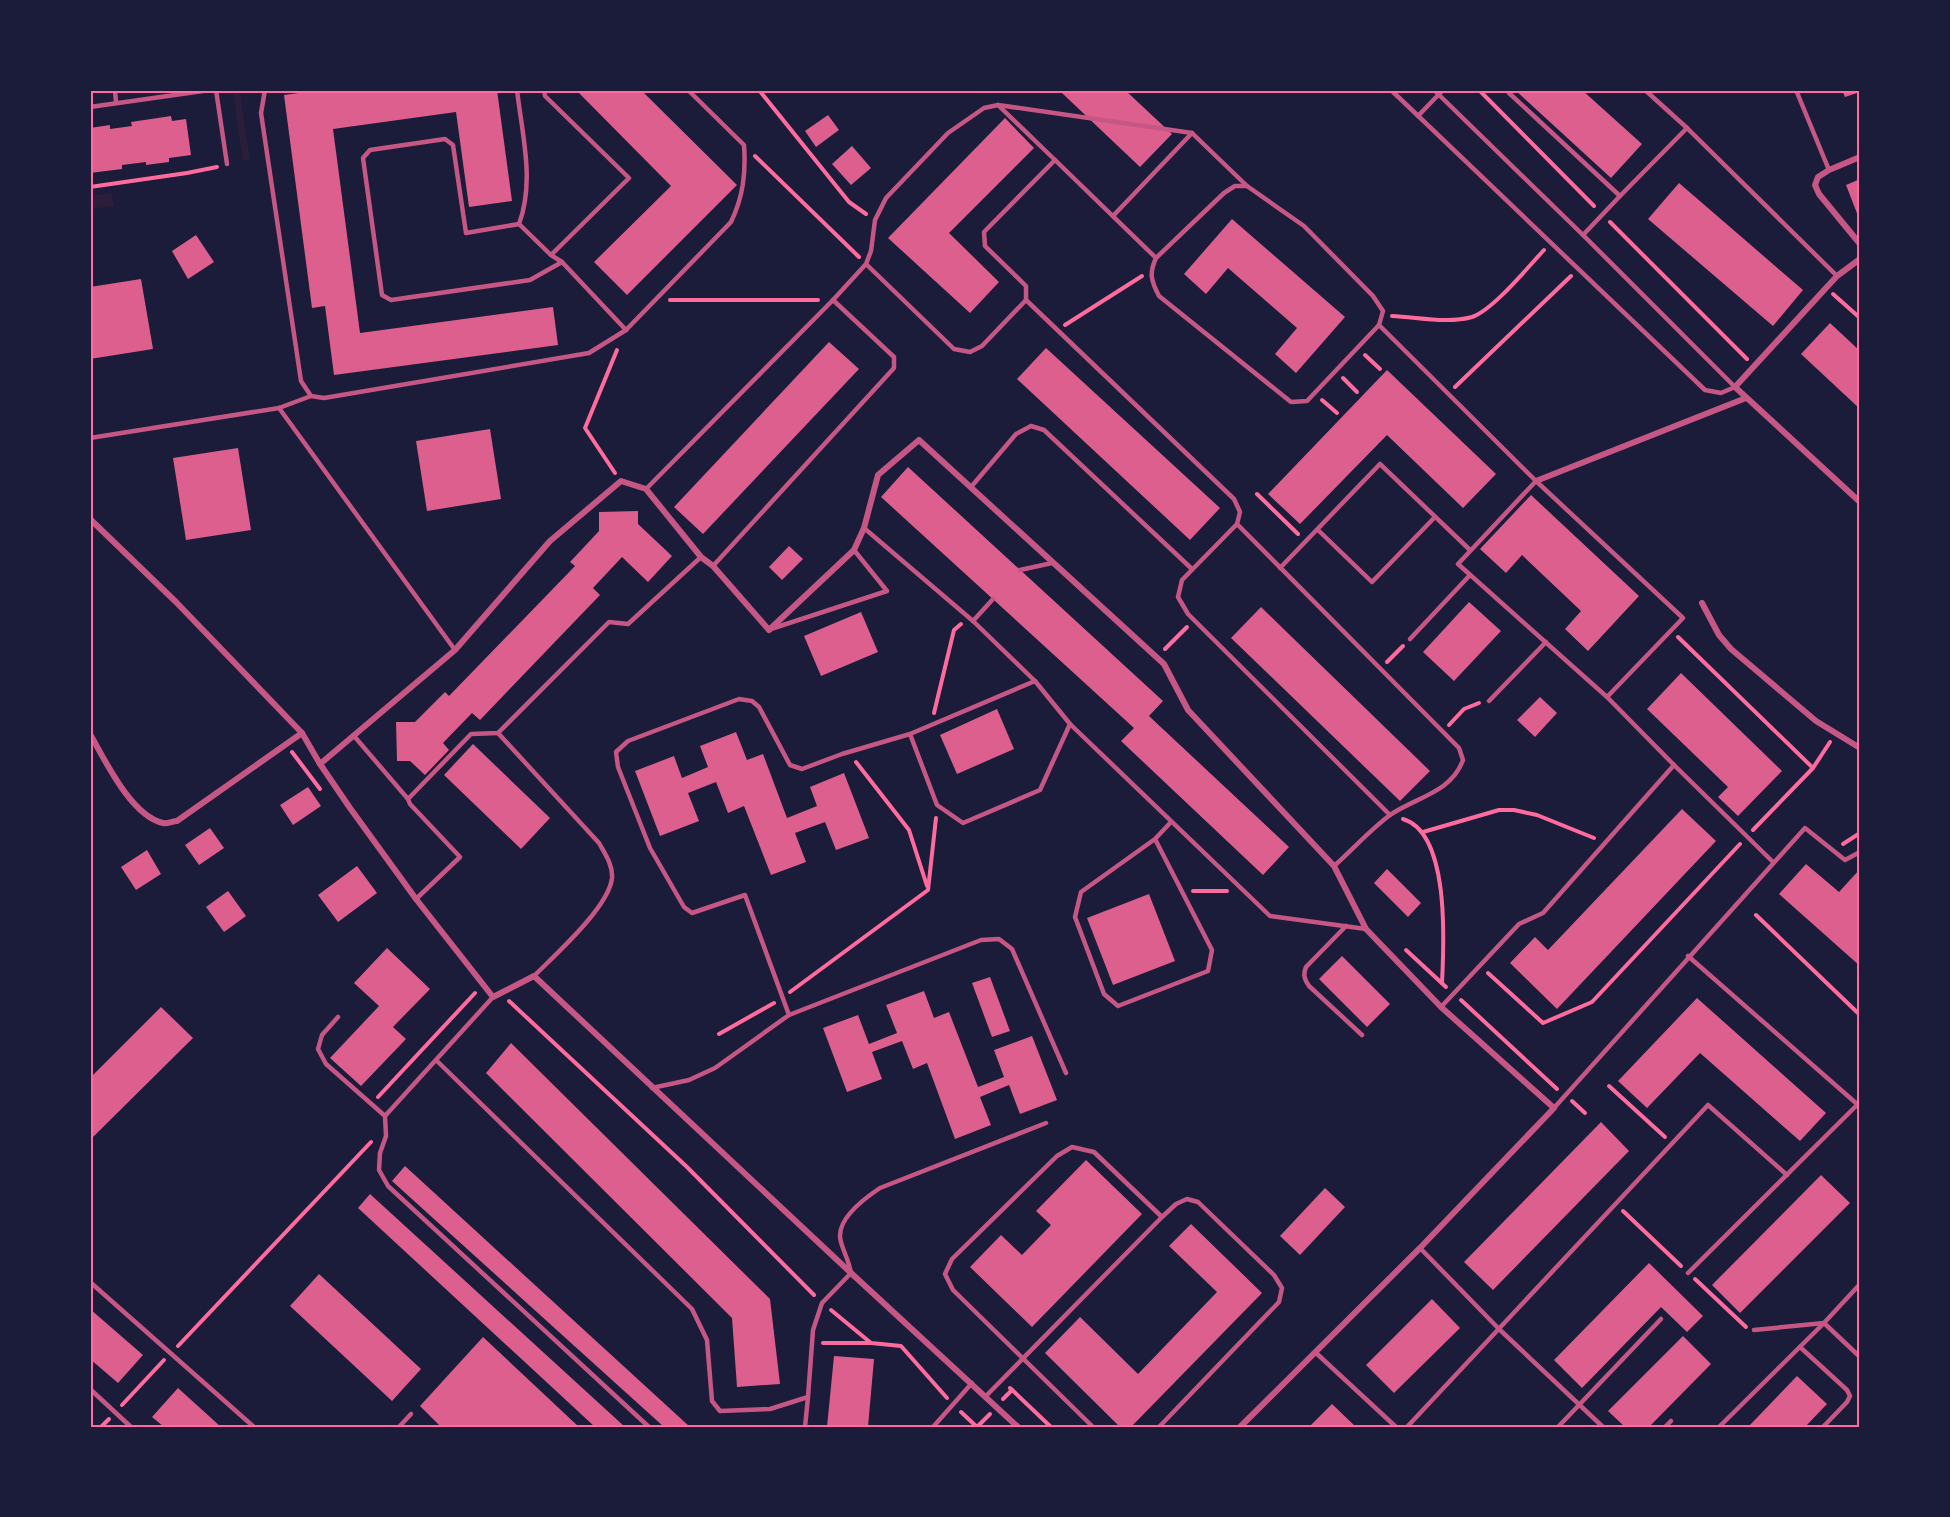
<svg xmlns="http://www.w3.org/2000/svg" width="1950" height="1517" font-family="'Exo 2',sans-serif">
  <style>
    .green { fill: #2a1e3b }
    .building { fill: #dd5f8e }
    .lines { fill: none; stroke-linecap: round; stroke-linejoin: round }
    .path { stroke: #ff6b9d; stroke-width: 4 }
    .service { stroke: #c65784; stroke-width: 4.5 }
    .minor { stroke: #c65784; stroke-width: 6 }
    .neatline { fill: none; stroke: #ff6b9d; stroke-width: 2 }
  </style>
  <rect width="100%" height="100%" fill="#1b1b3a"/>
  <g class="green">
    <path d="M233,93H240L250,160L243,161Z"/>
    <path d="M112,193L114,206L90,209V196Z"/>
  </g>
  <g class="building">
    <path d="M320,90H497L512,201L469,207L456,112L333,129L360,333L553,307L558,345L334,375L325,306L312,308L284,95Z"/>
    <path d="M576,90H641L737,185L627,295L594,262L671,186Z"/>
    <path d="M1064,90H1125L1172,134L1140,167L1062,93Z"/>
    <path d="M1515,90H1582L1642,144L1611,178Z"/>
    <path d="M1842,90H1860V92L1845,97Z"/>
    <path d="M828,115L839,130L816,147L805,131Z"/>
    <path d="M171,116L172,121L186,119L191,155L169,158V162L146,165V162L122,165V169L90,173V128L110,125V129L132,126L131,122Z"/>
    <path d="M1005,118L1034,148L949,233L999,282L970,313L888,238Z"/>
    <path d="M852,146L871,168L851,185L832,164Z"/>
    <path d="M1860,179V221L1846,185Z"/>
    <path d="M1679,183L1803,290L1773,326L1648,219Z"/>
    <path d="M1232,219L1345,317L1296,373L1275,354L1297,328L1228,268L1206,294L1184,274Z"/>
    <path d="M196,235L214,262L188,279L172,251Z"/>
    <path d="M141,279L153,349L90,359V287Z"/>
    <path d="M1830,323L1860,351V409L1801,354Z"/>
    <path d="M829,342L859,369L703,534L674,507Z"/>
    <path d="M1046,348L1220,508L1190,540L1017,379Z"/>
    <path d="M1387,370L1496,474L1463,508L1387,435L1300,524L1268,494Z"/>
    <path d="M490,429L501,499L427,511L416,441Z"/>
    <path d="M238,448L251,530L186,540L173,458Z"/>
    <path d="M908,467L1163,701L1149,716L1289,847L1263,875L1121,741L1134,728L881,497Z"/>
    <path d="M1531,495L1639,596L1588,651L1565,629L1581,611L1522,555L1506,573L1480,549Z"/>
    <path d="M638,511V524L672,556L648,582L622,557L593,588L600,595L480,720L472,713L443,743L449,750L425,775L410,761H397L396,722H415L445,692L449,696L575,566L570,562L599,531V512Z"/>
    <path d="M789,546L803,559L782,580L769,567Z"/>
    <path d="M1469,602L1501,631L1454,681L1423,652Z"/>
    <path d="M1261,607L1430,771L1400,801L1231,638Z"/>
    <path d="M861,612L878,652L821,676L804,636Z"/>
    <path d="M1681,673L1782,771L1738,816L1718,797L1728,787L1647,709Z"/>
    <path d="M1540,697L1557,713L1535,737L1517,720Z"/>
    <path d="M997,709L1014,749L957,774L940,735Z"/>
    <path d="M736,732L747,760L763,754L787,818L817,806L810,787L844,773L869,838L836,850L825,822L795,833L806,862L771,875L744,806L728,813L716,782L688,793L699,821L660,836L635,771L674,756L682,778L708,767L700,746Z"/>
    <path d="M473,744L550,818L521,849L444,775Z"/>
    <path d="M308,787L321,806L293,825L280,805Z"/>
    <path d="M1682,809L1716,841L1557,1009L1510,963L1535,937L1548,950Z"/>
    <path d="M210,828L224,848L199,865L185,845Z"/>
    <path d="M147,850L161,874L136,890L121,867Z"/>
    <path d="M1806,864L1839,892L1860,869V966L1779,894Z"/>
    <path d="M357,866L377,893L338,922L318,895Z"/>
    <path d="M1387,869L1421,903L1408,917L1374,883Z"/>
    <path d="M228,891L246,916L224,932L206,907Z"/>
    <path d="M1149,894L1175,961L1113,985L1087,918Z"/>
    <path d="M387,948L430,989L393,1027L406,1039L361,1086L330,1058L379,1006L354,983Z"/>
    <path d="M1342,956L1390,1004L1367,1027L1319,979Z"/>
    <path d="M990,977L1010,1031L992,1037L972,983Z"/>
    <path d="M924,991L934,1018L949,1012L978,1087L1004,1077L994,1050L1032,1036L1057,1100L1020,1114L1009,1085L980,1097L991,1125L955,1139L927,1063L913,1069L902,1041L872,1052L882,1079L847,1092L823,1028L858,1015L869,1044L897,1033L886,1005Z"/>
    <path d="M1697,998L1826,1113L1800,1141L1700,1053L1647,1108L1618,1081Z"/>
    <path d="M161,1007L193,1038L90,1140V1078Z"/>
    <path d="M511,1043L770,1299L780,1384L737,1387L732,1318L486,1073Z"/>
    <path d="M1601,1122L1629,1151L1493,1290L1464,1262Z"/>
    <path d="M1086,1160L1142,1214L1032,1327L970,1267L1001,1235L1022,1255L1051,1225L1036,1211Z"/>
    <path d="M405,1166L690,1427H664L392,1181Z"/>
    <path d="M1821,1175L1850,1203L1740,1313L1712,1285Z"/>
    <path d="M1325,1188L1345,1207L1300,1255L1280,1236Z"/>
    <path d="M370,1194L625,1427H595L358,1208Z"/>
    <path d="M1191,1224L1262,1293L1131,1427H1120L1045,1353L1080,1317L1138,1374L1217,1292L1169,1246Z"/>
    <path d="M1649,1263L1703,1316L1687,1332L1661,1307L1582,1388L1554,1360Z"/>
    <path d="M319,1274L421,1369L392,1401L290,1306Z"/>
    <path d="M1432,1299L1460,1328L1394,1393L1366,1365Z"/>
    <path d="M90,1309L143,1355L118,1383L90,1359Z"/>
    <path d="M1683,1336L1711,1364L1649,1427H1625L1608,1411Z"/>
    <path d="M483,1337L579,1427H441L420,1406Z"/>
    <path d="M834,1356L874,1359L868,1427H827Z"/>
    <path d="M1797,1376L1827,1404L1805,1427H1748Z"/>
    <path d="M178,1388L221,1427H164L152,1417Z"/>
    <path d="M1332,1404L1356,1427H1309Z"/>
  </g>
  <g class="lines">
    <g class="path">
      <path d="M759,90L849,202L866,214"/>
      <path d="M1479,90L1594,206"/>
      <path d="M755,156L859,257"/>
      <path d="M90,187L187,173L217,167"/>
      <path d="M1610,222L1747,359"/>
      <path d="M1833,294L1860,318"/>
      <path d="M670,300H818"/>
      <path d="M1392,316C1418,317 1447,324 1472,317C1493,310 1528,267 1544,250"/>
      <path d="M1065,325L1142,276"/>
      <path d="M1365,355L1380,369"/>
      <path d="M1343,378L1357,392"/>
      <path d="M1455,387L1571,276"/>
      <path d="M1322,400L1337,413"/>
      <path d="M615,473L585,428L617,350"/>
      <path d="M1257,494L1298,534"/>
      <path d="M1678,637L1813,768L1753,830"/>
      <path d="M1165,649L1187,627"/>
      <path d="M1387,662L1403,646"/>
      <path d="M934,713L954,630L961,624"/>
      <path d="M1449,725L1464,709L1479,703"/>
      <path d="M292,752L320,789"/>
      <path d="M856,762L909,830L927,886"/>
      <path d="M1813,768L1830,742"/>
      <path d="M1403,819C1450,833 1444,943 1442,983"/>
      <path d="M1423,832L1499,810H1514L1537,815L1594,838"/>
      <path d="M1843,844L1860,833"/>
      <path d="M1193,891H1227"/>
      <path d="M1756,915L1860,1015"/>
      <path d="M1406,950L1446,987"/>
      <path d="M1488,973L1543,1023L1592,1002L1740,844"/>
      <path d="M790,992L928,890L936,818"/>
      <path d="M1461,1000L1557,1089"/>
      <path d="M509,1001L687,1167L814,1295"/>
      <path d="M719,1034L774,1003"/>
      <path d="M1609,1086L1665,1137"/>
      <path d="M378,1097L475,993"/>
      <path d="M1572,1101L1585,1113"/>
      <path d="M1623,1211L1681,1266"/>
      <path d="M1695,1279L1746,1327"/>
      <path d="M831,1310L871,1343L901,1346L947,1398"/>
      <path d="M823,1343H870"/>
      <path d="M178,1346L371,1142"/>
      <path d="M1010,1388L1051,1427"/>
      <path d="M1003,1399L1012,1390"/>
      <path d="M122,1405L164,1360"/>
      <path d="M961,1412L977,1427L990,1414"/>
      <path d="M101,1427L109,1419"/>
    </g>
    <g class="service">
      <path d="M115,90L116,103"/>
      <path d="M216,90L227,164"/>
      <path d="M265,90L261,113L301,381L311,396L324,398L589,353L626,330"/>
      <path d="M517,90C522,134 535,181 519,224L466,233L453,145L445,139L370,150L363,158L382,295L391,300L530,280L562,262"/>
      <path d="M544,90L545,96L629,178L551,255L562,262L626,330L731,222C743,197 746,174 744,145L688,90"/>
      <path d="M1391,90L1705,390L1721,393L1735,387L1583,235L1434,90"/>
      <path d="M1645,90L1687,128L1837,276"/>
      <path d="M1796,90L1829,170"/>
      <path d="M1509,93L1620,196L1687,128"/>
      <path d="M998,105L1192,133L1247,186"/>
      <path d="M90,107L210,90"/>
      <path d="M1418,116L1443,90"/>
      <path d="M1055,160L1156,258L1224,193L1235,186H1247L1304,226L1373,296L1383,311L1379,325L1307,401L1291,402L1159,296C1151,281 1149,273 1156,258"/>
      <path d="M1113,216L1192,133"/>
      <path d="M519,224L551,255"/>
      <path d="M1583,235L1620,196"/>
      <path d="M1026,300L1234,499L1240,512L1237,524L1459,748L1463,760C1451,793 1416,797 1390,815C1370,830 1352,850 1334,866"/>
      <path d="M1379,325L1536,481"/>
      <path d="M279,408L455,650"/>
      <path d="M90,438L279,408L311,396"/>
      <path d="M971,487L1016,434L1031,426L1044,430L1192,569"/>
      <path d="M646,489L833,300L866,264L871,251L875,220L886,198L948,133L984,108L998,105L1055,160L984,232L985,246L1026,286V300L982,346L970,352L954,349L866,264"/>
      <path d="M1237,524L1182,580L1178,597L1188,614L1390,815"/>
      <path d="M864,528L973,621L1035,681L1070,724L1270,916L1366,929"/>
      <path d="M1318,530L1372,582L1435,517"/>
      <path d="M713,566L894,368V357L833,300"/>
      <path d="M1280,568L1380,464L1470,550"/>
      <path d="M1020,570L1052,563"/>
      <path d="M973,621L993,599"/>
      <path d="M771,629L887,591L854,550"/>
      <path d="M1410,639L1470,575"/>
      <path d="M1607,697L1683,618L1536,481L1458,564L1607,697L1674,765"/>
      <path d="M1489,701L1546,642"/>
      <path d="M498,733L599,843C605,854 613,865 612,878C609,907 555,955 534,976"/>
      <path d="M910,734L937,805L963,823L1040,790L1070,724"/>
      <path d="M354,736L408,799L471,734L498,733L609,622L628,624L701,557"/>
      <path d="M408,799L410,804L460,857L416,899"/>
      <path d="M1155,839L1212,950L1208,971L1118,1006L1104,994L1075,917L1081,892L1155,839L1171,822"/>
      <path d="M1346,926L1306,967C1303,974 1304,979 1309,986L1362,1035"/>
      <path d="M1688,956L1857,1104"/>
      <path d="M1441,1007L1519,924L1543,913L1674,765L1773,862"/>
      <path d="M789,1015L981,940L999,939L1012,949L1066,1073"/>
      <path d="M338,1017L322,1035L318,1049L326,1064L385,1116L493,997"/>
      <path d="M437,1061L692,1309L707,1340L712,1401L720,1411L770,1409L808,1397L813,1330L822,1303L851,1273C849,1261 844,1253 841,1242C834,1220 865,1198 880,1188L1046,1123"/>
      <path d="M652,1088L689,1080L715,1068L789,1015L745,895L692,913L684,907L650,848L618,767L616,752L628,741L739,699L752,701L759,707L790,765L802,769L842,754L910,734L1035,681"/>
      <path d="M1554,1108L1805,828L1845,860L1860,852"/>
      <path d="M385,1116L386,1136L380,1153L379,1170L388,1186L649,1427"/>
      <path d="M1420,1248L1499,1329L1603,1427"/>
      <path d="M1688,1273L1860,1102"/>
      <path d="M90,1282L254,1427"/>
      <path d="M1754,1330L1824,1323L1860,1357"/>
      <path d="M1800,1347L1847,1390L1850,1396L1847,1402L1823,1427"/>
      <path d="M1315,1352L1396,1427"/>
      <path d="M90,1389L131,1427"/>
      <path d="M986,1396L1162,1217L1176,1204L1187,1199L1198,1202L1274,1275L1282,1288L1279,1302L1159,1427"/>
      <path d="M399,1427L411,1414"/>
      <path d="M805,1427L808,1397"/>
      <path d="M933,1427L972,1383"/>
      <path d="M1093,1427L953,1290L945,1274L952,1259L1057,1156L1072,1147L1094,1152L1162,1217"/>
      <path d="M1407,1427L1708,1105L1787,1175"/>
      <path d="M1558,1427L1661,1319"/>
      <path d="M1665,1427L1671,1421"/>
      <path d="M1719,1427L1824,1323L1860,1284"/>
    </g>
    <g class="minor">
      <path d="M1860,157L1829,170L1818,177L1815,185L1819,194L1860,244"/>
      <path d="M1860,259L1837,276L1735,387L1860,502"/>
      <path d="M1536,481L1746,398"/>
      <path d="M90,519L176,602L302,733L320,764L350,808L416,899L493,997L534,976L851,1273L1018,1427"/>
      <path d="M1702,603L1719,635L1731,649L1816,721L1860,748"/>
      <path d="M90,734C105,760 131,816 163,823C167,824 173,821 177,821L302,733"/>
      <path d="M320,764L455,650L550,541L621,481L646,489L701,557L713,566L769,630L854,550L864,528L878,475L919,440L1164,664L1188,710L1334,866L1366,929L1441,1007L1554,1108L1420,1248L1240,1427"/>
    </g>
  </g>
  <rect width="1950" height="1517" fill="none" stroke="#1b1b3a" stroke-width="183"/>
  <rect x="92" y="92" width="1766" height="1334" class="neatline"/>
</svg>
